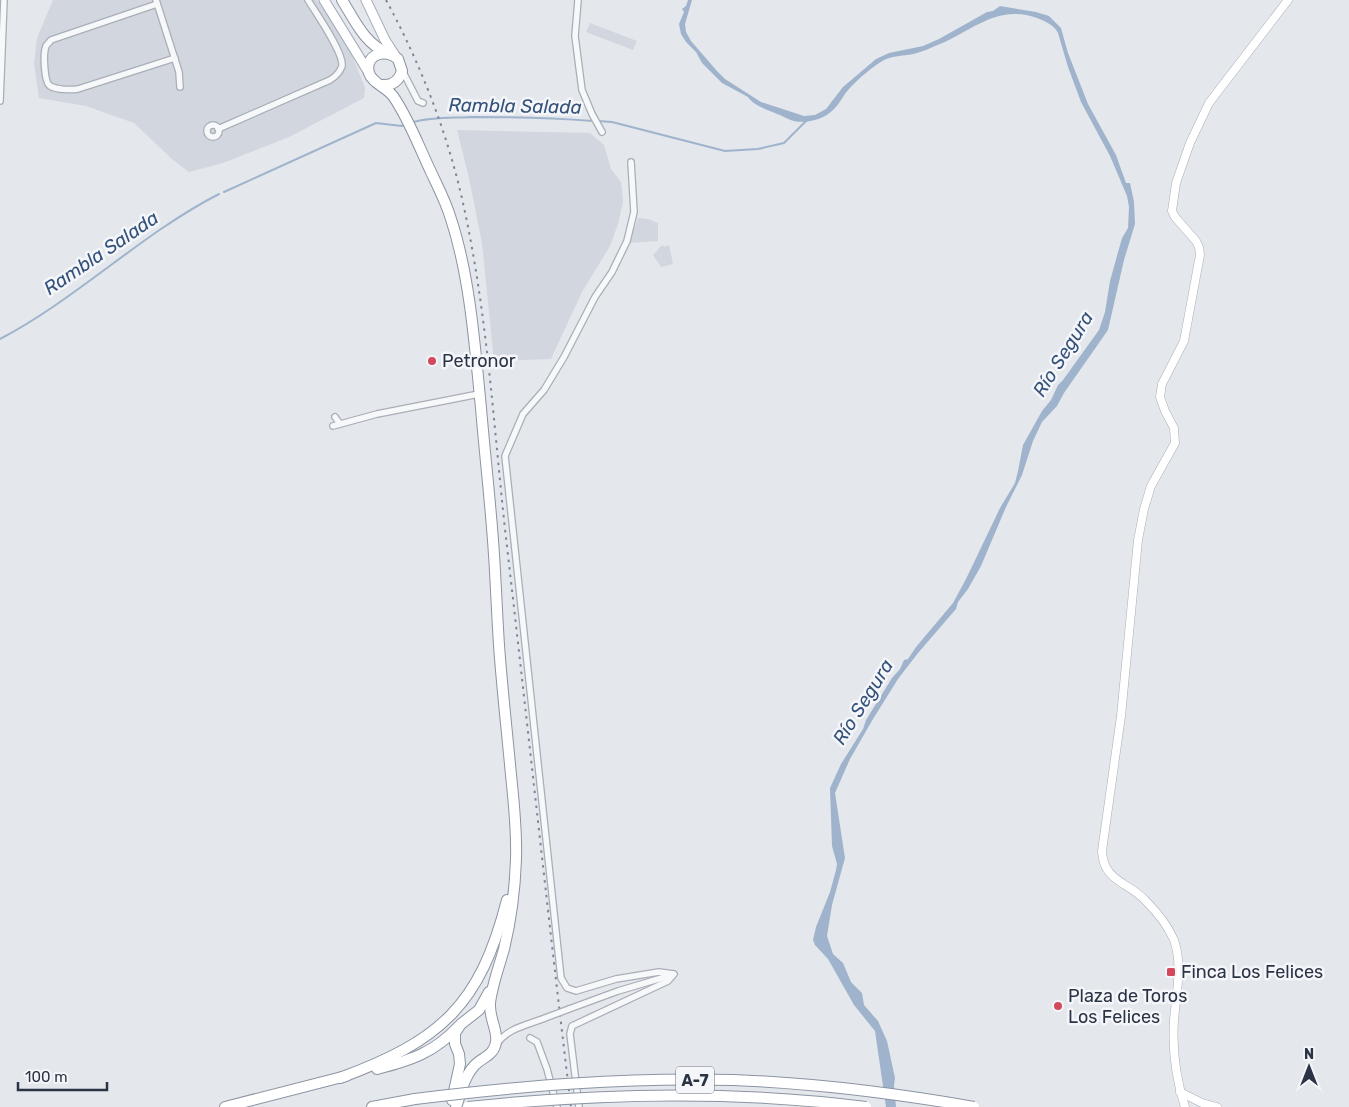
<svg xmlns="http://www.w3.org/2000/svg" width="1349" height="1107" font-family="Rubik,sans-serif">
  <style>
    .built { fill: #d2d6de }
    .water { fill: #9fb4cc }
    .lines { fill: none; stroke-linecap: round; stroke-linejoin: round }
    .stream { stroke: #9fb4cc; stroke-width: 2 }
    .street-casing { stroke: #a9aeb7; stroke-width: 8 }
    .secondary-casing { stroke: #a9aeb7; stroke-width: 9 }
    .primary-casing { stroke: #a3abb8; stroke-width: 11 }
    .highway-casing { stroke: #8b94a3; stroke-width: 12 }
    .street { stroke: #f7f8fa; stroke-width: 5.5 }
    .secondary { stroke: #fff; stroke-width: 8 }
    .primary { stroke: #fff; stroke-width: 9 }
    .highway { stroke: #fff; stroke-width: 10 }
    .rail { stroke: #7d8696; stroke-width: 2; stroke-dasharray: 2.5 5; stroke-linecap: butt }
    .street-bridge-casing { stroke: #a9aeb7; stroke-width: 8; stroke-linecap: butt }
    .highway-bridge-casing { stroke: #8b94a3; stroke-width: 12; stroke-linecap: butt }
    .street-bridge { stroke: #f7f8fa; stroke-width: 5.5 }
    .highway-bridge { stroke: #fff; stroke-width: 10 }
    .poi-dot { fill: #d1495b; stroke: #f4f6f9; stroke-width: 2 }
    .labels { text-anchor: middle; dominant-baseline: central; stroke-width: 5; stroke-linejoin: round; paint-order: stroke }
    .shield { fill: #f4f6f9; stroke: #676e7b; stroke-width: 1 }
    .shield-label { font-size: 16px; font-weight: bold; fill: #2b3445 }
    .poi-label { font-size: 18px; fill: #2b3445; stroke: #f4f6f9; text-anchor: start }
    .water-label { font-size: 19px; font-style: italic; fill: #34527a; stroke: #f4f6f9 }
  </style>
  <rect width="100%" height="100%" fill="#e4e7ec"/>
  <g class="built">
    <path d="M53,0H317L349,49L365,87L364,98L289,137L223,163L189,172L172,159L134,123L86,106L39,98L34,64L37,38Z"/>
    <path d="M590,23L637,41L633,50L586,32Z"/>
    <path d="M457,130L590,133L604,145L611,169L621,182L623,201L618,224L610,246L582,292L551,359L494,361L482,243L469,178Z"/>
    <path d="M638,218L648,219L658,223V241L629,243Z"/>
    <path d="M662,245L664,247L669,245L673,264L661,267L653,255Z"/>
  </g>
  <path class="water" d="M688,0H692L685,24L686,32L691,41L717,71L725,79L761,102L804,116L815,115L826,109L843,87L876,59L889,53L923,46L939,39L987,12L993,11L1000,6L1036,12L1049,16L1061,28L1068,53L1088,104L1116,155L1126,183H1130L1134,202L1135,224L1124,260L1108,330L1064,393L1057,406L1042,422L1033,441L1022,475L1006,507L981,566L968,589L958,602L956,609L918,653L898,679L873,719L850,759L835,793L845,858L832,905L827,936L833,954L843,963L851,982L862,993L864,1005L878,1021L887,1041L895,1078L894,1085L896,1107H886L875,1031L854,1005L828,959L815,945L813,940L816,927L830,892L836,870L837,864L832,846L830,788L841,764L863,729L866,720L892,678L900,669L904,660L908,659L916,647L953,603L966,579L1000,508L1015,483L1018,471L1023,445L1042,411L1051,400L1058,385L1063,380L1099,330L1105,312L1110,281L1122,238L1128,228L1129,207L1127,196L1110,156L1081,102L1068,67L1058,33C1054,25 1045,21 1037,18C996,3 970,33 935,46C929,49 923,51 917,53C907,56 894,55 884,60C871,68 859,78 849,89C843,95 840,104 833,110C824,119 807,124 794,121C789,120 783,116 777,114C768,110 754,106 748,97L722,83L702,63L696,52L686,42L681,34L679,24L684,12L682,9L686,6Z"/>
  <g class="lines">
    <g class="stream">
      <path d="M598,121L612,122L725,151L758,149L784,143L807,120"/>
      <path d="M413,122C432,117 451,118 470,117C511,117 552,118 593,121"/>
      <path d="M224,192L376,123L402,126L406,124"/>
      <path d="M0,339C78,298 141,234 219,194"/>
    </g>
    <defs>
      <g id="street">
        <path d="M156,0L179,72L180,87"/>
        <path d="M578,0L575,36L582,90L592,114L602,132"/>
        <path d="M157,4L51,40C49,43 48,43 46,46C43,53 44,82 50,86C57,90 71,90 78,89L175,58"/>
        <path d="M402,70L418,101L423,103"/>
        <path d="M0,101L4,0"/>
        <circle cx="213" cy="131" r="6"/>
        <path d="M218,129L330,80C335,77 340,72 342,66C344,53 316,13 308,0"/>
        <path d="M335,417L340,424"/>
        <path d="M333,426L377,414L479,394"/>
        <path d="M569,1009L618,991L672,975"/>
        <path d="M530,1038L537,1042L547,1069L557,1107"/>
        <path d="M497,1044C507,1028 528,1025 545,1018"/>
        <path d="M579,1107L570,1034L572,1026L668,981L674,974L659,972L616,979L576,991L567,988L561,978L505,456L523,414L544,390L564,357L595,297L612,272L627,241L634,212L631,162"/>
      </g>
      <g id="secondary">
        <path d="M1180,1092L1202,1103L1217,1107"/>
        <path d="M1185,1107C1176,1079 1172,1050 1174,1020C1176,995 1183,965 1174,940C1168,926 1156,911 1145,900C1128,882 1103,881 1102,851L1121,716L1138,540L1144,509L1151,486L1175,443L1174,428L1165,411L1160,397L1162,384L1184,341L1200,255L1199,247L1196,241L1175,217L1172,211L1176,183L1190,143L1209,103L1288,0"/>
      </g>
      <g id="primary">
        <path d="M324,0L369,73"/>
        <path d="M366,0L385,40L396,57"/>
      </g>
      <g id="highway">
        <path d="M342,0C354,19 365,45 388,53"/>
        <path d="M382,85C392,86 399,81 402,71L398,59C386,48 364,54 369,73C372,83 386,87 393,96C409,119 419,147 431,172C438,187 446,202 451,219C470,277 475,347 481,408C485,457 491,506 494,555C496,585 497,615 499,645C502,688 507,731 511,775C514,803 517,831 516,859C515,889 511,920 504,949C499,967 492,985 490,1003C489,1018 498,1031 496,1042C494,1056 482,1057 474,1066C464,1077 461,1093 456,1107"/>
        <path d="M377,1069C411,1060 434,1053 459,1026"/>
        <path d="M340,1078C440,1041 480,1006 507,900"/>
        <path d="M452,1100L460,1064L459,1054L455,1044V1033L461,1024L479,1010L489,992"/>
        <path d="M225,1107L346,1076"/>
        <path d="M372,1107L415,1099"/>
      </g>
    </defs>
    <use href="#street" class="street-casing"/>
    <use href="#secondary" class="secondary-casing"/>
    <use href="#primary" class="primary-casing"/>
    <use href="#highway" class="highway-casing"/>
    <use href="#street" class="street"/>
    <use href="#secondary" class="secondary"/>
    <use href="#primary" class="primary"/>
    <use href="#highway" class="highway"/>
    <path class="rail" d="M386,0C418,59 444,124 460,190C487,304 493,422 506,538C528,728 548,917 571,1107"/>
    <defs>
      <path id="street-bridge" d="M545,1018L569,1009"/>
      <g id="highway-bridge">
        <path d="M415,1099C521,1086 626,1077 733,1080C814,1083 894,1093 974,1107"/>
        <path d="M468,1107C600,1093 734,1090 866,1107"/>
      </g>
    </defs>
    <use href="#street-bridge" class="street-bridge-casing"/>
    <use href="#highway-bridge" class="highway-bridge-casing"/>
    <use href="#street-bridge" class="street-bridge"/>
    <use href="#highway-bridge" class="highway-bridge"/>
  </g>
  <g class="poi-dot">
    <circle cx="432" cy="361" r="5"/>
    <rect x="1166" y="967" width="10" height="10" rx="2.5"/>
    <circle cx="1058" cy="1006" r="5"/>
  </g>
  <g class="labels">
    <rect class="shield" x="676" y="1066.5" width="38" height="27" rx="4"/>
    <g class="shield-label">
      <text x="695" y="1080">A-7</text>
    </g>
    <g class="poi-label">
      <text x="442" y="361">Petronor</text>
      <text x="1181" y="972">Finca Los Felices</text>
      <text x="1068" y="996">Plaza de Toros<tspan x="1068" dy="21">Los Felices</tspan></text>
    </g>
    <g class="water-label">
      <text transform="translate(515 106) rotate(1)">Rambla Salada</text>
      <text transform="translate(101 253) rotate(-34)">Rambla Salada</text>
      <text transform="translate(1063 354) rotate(-58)">Río Segura</text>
      <text transform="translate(863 702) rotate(-58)">Río Segura</text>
    </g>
  </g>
  <g transform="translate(1309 1067)" stroke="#f4f6f9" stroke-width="4" paint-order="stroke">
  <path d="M0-4L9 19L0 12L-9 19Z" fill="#2b3445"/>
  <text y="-8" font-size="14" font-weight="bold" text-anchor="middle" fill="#2b3445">N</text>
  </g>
  <path d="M18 1082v8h89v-8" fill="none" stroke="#2b3445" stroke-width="2.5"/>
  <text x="25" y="1082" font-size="15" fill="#2b3445" stroke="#f4f6f9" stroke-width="4" paint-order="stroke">100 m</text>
</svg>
